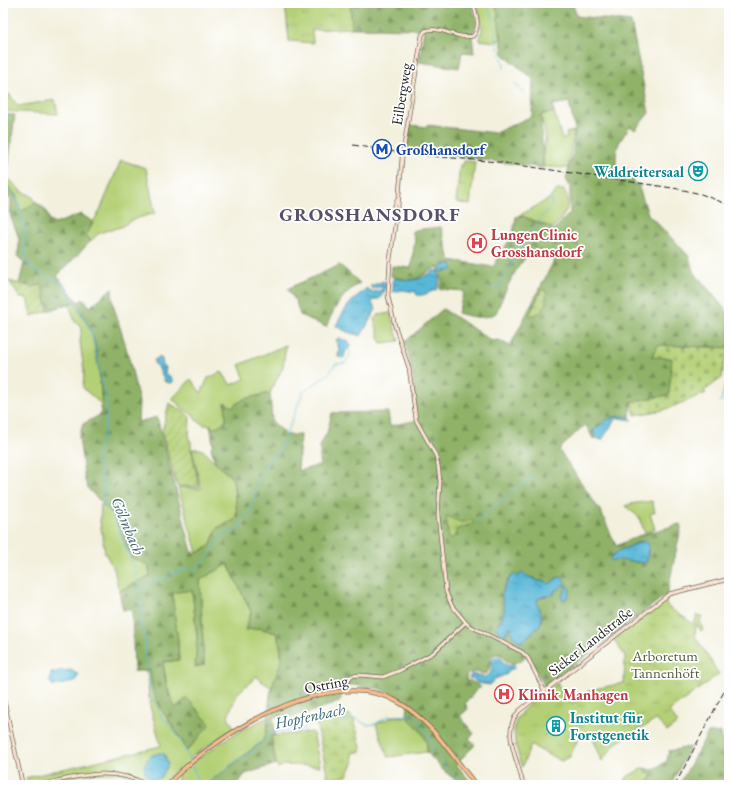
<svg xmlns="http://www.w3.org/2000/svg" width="732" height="788" font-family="'EB Garamond',serif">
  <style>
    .grass { fill: #b4d076; stroke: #687649; fill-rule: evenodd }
    .forest { fill: url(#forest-firs); stroke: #566742; fill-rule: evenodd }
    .wetland { fill: url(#wetland-marsh); stroke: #687649 }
    .cemetery { fill: url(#cemetery-stones); stroke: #687649 }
    .park { fill: url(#park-tufts); stroke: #687649 }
    .garden { fill: url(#garden-furrows); stroke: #687649 }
    .water { fill: url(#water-ripples); stroke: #3a6a7a }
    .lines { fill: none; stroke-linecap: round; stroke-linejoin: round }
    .stream { stroke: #59b8d8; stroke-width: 1 }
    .secondary-casing { stroke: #676660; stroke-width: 4.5 }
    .primary-casing { stroke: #676660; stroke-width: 5 }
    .secondary { stroke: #fde4d0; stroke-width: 3 }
    .primary { stroke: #f9bc8a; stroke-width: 3.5 }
    .rail { stroke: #1c1c1c; stroke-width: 1; stroke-dasharray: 6 3; stroke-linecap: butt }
    .labels { text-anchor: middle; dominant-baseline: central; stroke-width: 3.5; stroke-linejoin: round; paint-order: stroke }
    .street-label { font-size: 15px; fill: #1c1c1c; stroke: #fff }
    .transit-label { font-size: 15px; font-weight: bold; fill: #164399; stroke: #fff; text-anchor: start }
    .culture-label { font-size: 15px; font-weight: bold; fill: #0d838f; stroke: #fff; text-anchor: end }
    .health-label { font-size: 15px; font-weight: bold; fill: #be3a42; stroke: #fff; text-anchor: start }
    .park-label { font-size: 15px; fill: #515b3c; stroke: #fff }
    .water-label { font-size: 16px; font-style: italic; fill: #376271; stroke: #fff }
    .district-label { font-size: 19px; font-weight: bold; letter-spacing: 1px; fill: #585069; stroke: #fff }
  </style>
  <defs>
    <pattern id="forest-firs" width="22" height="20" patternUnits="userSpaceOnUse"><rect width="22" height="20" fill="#8fb267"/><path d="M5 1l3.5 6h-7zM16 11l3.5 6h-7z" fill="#749054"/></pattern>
    <pattern id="wetland-marsh" width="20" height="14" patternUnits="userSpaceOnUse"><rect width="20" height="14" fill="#b4d076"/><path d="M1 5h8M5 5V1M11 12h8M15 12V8" fill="none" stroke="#9ab266"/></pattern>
    <pattern id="cemetery-stones" width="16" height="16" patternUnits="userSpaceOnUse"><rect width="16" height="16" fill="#b4d076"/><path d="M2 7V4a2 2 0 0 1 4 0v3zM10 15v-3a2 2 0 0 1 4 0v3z" fill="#9ab266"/></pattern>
    <pattern id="park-tufts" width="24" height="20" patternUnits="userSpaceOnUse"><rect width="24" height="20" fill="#b4d076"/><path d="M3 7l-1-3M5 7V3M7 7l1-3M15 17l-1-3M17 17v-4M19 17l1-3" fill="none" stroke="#9ab266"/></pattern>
    <pattern id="garden-furrows" width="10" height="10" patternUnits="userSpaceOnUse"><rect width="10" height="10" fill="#b4d076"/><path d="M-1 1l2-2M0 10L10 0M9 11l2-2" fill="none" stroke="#9ab266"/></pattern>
    <pattern id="water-ripples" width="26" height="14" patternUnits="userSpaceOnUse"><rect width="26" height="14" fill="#59b8d8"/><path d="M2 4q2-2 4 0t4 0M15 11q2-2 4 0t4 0" fill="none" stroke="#4995ae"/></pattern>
  </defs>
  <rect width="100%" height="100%" fill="#fff"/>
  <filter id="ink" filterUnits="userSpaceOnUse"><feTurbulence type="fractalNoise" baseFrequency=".025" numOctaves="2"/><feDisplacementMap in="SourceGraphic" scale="8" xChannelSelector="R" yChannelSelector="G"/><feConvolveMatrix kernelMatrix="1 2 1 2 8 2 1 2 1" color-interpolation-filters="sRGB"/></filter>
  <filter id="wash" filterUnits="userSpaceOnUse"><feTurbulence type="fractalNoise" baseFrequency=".012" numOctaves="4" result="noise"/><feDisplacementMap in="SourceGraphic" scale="16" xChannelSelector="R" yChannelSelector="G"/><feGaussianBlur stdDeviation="0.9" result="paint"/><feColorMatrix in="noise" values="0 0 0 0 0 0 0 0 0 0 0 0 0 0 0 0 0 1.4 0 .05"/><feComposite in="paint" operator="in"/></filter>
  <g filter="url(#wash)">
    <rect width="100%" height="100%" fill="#f3f0dd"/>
    <g class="grass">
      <path d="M477,3H494L497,10L501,40L495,42L479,40L482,29Z"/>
      <path d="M3,91L9,94L18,106L55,100L58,114L3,111Z"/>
      <path d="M554,112L562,139L567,138L566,133L574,131L568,168L544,167L543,151L546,137L541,115Z"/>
      <path d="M121,160L146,168L155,213L132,220L121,227L105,231L98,234L91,241L86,235L101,208Z"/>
      <path d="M3,173L21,191L32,196L36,202L21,213L16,196L3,181Z"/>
      <path d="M557,190H564C574,206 563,217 553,228L520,215L549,199Z"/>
      <path d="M74,302L91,330L99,371L102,405L83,388L84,371L80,342L82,326L75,322L69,304Z"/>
      <path d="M390,313L399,341L381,343L374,319L378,315Z"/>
      <path d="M286,345L283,367L270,393L244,399L232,407L226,421L213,429L210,425H204L196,420L194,415C186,412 179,404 172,399L191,379L201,393L208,378L222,372L231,385L245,379L239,365Z"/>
      <path d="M192,449H200L204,451L233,479L237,513L234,520L217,528L210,546L197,553L178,487L201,489Z"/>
      <path d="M652,501L655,512L650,514L655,529L645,533L639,517L625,506C634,502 642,503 652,501Z"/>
      <path d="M101,504L114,515L132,558L148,564L151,576L119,591L114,569L105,553L100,522Z"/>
      <path d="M228,564L251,612L246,630L260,628L276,633C285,655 280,667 272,688L261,681L257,676L237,694L228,716L234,728L190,758L192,763L232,735L268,717L267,732L263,741L205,785H172L178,779V769L162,785C147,785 135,776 121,774C91,770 62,778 33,784L25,778L161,746L149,703L152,702L149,698L147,671H134L150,669L153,691L187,750C178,721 167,692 163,662L179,660L178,641L171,593L192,589L197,637V651L204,665L200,580ZM160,753L164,754C169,762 166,770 161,777L152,779L145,773L144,765L152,755Z"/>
      <path d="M394,716L407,717C417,727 429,736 427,752L388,757L376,724Z"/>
      <path d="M313,732L320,766L284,765L278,768C274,761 273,744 271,736Z"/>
      <path d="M643,768L652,777L646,785H622L627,777Z"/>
      <path d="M109,777L125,779L140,785H109Z"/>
    </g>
    <g class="forest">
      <path d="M350,3H471L476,20V26L472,36L474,53L462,52L459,68L419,62L424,29L352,28Z"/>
      <path d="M494,3H575L573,5L577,16L631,22L649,113L635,130L630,126C618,144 614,147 617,170L619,171H634L633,184L640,185L639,188L648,214L689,256L693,271L729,314V348L658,345L652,357L672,358L669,395L631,402L630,417C614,413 604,423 592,432L595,438L593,439L586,425L580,429L559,450L601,512L616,546L638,536L680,524L681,528L667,594L546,686L544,685L527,655C523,660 512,667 506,661C504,659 504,657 502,655L495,654L490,658V668L486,674L473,672L467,674L466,681H471L481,687C473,691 471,698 465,703L468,709L460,716L474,734L469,739L475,745L456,764L473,785H462L443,770L427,752C429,736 417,727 407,717L408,703L380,689L346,684L341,685V700L339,702C318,709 295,720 273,716L275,735L271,736L276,764L245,774L237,785H206L263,741C270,726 267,711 270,696C274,669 289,663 276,633L260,628L245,630L251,612L228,564L200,580L204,665L195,667L197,637L192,590L172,593L178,641L179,660L163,662L166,686L175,708L187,698L210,724L187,751C178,730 160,713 153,691C151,685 151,676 150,670L134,671L132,609L123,610L119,591L150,576L148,565L132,558L114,515L89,490L85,481L79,437L83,424L100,415C104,398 98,345 90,329C86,320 79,311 74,302L48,311L42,285L32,287L19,284L24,263L17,256C22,238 17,234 11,218C10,213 11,205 11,199L3,194V181L16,195L21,212L36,202L45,209L50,221L55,224L81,214L93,222L86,235L91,241L57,276L78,302L84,299L90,307L112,288L113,304L128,354L139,402L138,422L157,417L192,552L197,553L210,546L217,528L234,520L237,513L233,479L215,462L211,448L213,444L210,424L213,429L226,421L225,402L232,407L244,399L270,393L272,421L286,435H300L298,471L320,465V444L327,433L332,413L388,412L390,426L418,420L415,408L413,375L405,342L443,309L492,341L499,340L510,346L555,259L535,248C515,265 506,289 496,313C482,320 472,317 458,313L464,291L439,289L442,280L438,267C431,269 430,271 424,275C413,283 403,279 391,276L392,266L411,268L415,240L412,231C417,229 434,228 441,227L450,260L493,267L513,234L516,217L520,215L554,230L570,213V187L566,179L573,153L575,130L569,102L553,105L554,112L541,115L543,168L407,149L410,125L427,127V125L495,133L532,116L533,79L503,54L497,10ZM638,542H642L648,547V559L638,563L632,561L610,559L613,555ZM519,576L534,578L538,581H544L549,584L557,577C568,586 570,585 567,598L563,600L566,587L564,584L548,595L538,599L537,604L542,620L539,627L521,642L515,639L511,627L509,628L507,633L499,622C508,613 503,607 502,597C502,591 506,584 509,578Z"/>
      <path d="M3,114L15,115L7,175L3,173Z"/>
      <path d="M340,265L360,283C342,293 334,309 326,327L300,315L296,302L288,289L289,288Z"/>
      <path d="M721,732L729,785H679L708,733Z"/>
      <path d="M690,747L671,785H646L652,777L643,768L653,770L667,761L669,751Z"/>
    </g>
    <g class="wetland">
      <path d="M542,289L546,292C548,301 544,306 540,313L529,316Z"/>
      <path d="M446,516L460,522L473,521L474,523L457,529L454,537L449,539Z"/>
      <path d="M349,714L354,720L362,751L352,753L354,761L347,776L328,779L316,721Z"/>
    </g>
    <path class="cemetery" d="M658,345L729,348V362H724L722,378L704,391L706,393L664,410L635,415L631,402L669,395L672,358L652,357Z"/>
    <g class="park">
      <path d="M285,3H350L352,28L312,30L313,43L289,41Z"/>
      <path d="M464,161L475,162L470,205L456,202L460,165H463Z"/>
      <path d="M665,601L668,607L694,624L697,615L702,616L700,620L703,630L701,631L696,624L695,636L719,674L669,711L678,723L667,731L656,720L616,743L602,761L593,738L580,734L570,757L561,761L531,745L522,767C504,715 518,713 557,683L566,699L573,703L590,690L624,683L625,656L613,639Z"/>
    </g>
    <g class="garden">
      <path d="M9,281L32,287L42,285L48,311L31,316L27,298H20Z"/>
      <path d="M169,403L185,412L190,417L189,440L191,441V448L199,487L177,486L162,431Z"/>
    </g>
    <g class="water">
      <path d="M452,263L453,270L438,272L440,279L437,289C430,292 424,296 417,295L416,292L402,290L393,292V278C410,281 421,282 434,270L438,271L444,265Z"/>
      <path d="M384,281L386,285L385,291L379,299H376L371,302L376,309L361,336L347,332L336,326C345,307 351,301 367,288L370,292L380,291L383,286L373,289L370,286Z"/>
      <path d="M338,338L348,341L352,346L346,350L344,358L338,357L339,349L336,340Z"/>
      <path d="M160,357L162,359L163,366L166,367L165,374L171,377L173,382L171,383L165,382L159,369L154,363V360Z"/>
      <path d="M618,416L630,417L632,420L618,418L615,420L602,440L595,438L593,430L597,428L606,420Z"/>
      <path d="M645,540L649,545L646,563L622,560L612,561L610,559C613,550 637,545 645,540Z"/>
      <path d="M522,573L538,581H544L549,584L561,576L570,590L567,598L563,600L561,598L566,587L564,584L560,588L555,590L554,595L543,596L538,599L537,604C545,618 543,624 530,634C527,637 525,640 520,642L513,637L511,627L509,628L504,636L496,629C497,623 502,620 503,615C506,606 502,603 502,596C503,589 508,578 514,574L517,577Z"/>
      <path d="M494,657H501L503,663L509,666L514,664L515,668L509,670L507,674L495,679L490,685L477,683L472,678L469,679L471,674C483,676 488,682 493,666L491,661Z"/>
      <path d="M71,670L79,675L74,682L53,686L50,682L51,672Z"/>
      <path d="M160,753L164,754L168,764L161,777L155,780L145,773C142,761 149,756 160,753Z"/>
    </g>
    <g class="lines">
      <g class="stream">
        <path d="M487,3C495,16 495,32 498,47C500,55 504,61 504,68"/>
        <path d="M515,83L525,95"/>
        <path d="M3,183L14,195L18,202L24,224L26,260L29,266L48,277L58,279L65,286L91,330L106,399L107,413L102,443L96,458L105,489L102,500L107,509L113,516L135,570L142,604L140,622L146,639L145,657L152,697L162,717L180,739L191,762"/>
        <path d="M493,287L496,290L538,221L552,205L551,198"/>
        <path d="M719,402L721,401L726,381L729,378"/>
        <path d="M522,485L535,474"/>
        <path d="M476,521L521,485"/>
        <path d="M191,570L194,571L207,558L221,538L241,527L242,516L251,512L258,480L274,453H279L303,392L330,373L335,364L345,363L350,355L349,348"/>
        <path d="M153,582L161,578H165L176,571L179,573L182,569H189"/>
        <path d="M140,590L146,588L150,582"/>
        <path d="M417,718C426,730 427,736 434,748C439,759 455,777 464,785"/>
        <path d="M192,765L199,785"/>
        <path d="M208,785L229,766L253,751L271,734L280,731L300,730L312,724L329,720L336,719L346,721L355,718L367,725L375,724L388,716L415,715"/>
      </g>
    </g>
  </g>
  <g filter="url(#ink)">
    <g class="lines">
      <defs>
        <g id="secondary">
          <path d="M398,207L402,158L422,35L425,31C440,25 457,40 473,36C481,27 476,14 473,3"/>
          <path d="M395,211L394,208L397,200"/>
          <path d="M397,211L390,260L388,296L395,326L409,368L416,420L436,456L438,465L440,481L438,515L446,592L452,606L468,625L522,652L528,658L544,690"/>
          <path d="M345,690L348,681L351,676L359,675L383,677L401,670L433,653L465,623"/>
          <path d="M3,696L22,782"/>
          <path d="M22,782L27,785"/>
          <path d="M39,785C76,777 112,765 147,785"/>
          <path d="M523,785C519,760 500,733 519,711L669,594L729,579"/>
        </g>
        <g id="primary">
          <path d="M167,785C215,734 331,662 400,703C433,723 452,756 476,785"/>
          <path d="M522,785L523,784"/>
        </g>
      </defs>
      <use href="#secondary" class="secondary-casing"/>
      <use href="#primary" class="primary-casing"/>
      <use href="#secondary" class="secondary"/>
      <use href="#primary" class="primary"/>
      <g class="rail">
        <path d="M353,145L408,154L498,162L679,189L701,194L729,205"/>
        <path d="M675,785L729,682"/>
      </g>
    </g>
  </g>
  <defs>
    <symbol id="metro-ring" viewBox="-11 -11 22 22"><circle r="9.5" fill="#fff" stroke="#1a4fb4" stroke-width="1.5"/><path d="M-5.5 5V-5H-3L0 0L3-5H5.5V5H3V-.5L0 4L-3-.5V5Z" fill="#1a4fb4"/></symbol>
    <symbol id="theatre-ring" viewBox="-11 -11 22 22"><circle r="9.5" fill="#fff" stroke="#0f9aa8" stroke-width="1.5"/><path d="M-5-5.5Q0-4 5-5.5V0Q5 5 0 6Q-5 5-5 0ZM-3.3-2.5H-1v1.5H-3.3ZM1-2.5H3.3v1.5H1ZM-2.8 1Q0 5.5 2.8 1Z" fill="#0f9aa8"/></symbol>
    <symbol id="hospital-ring" viewBox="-11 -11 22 22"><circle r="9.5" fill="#fff" stroke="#e0444e" stroke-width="1.5"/><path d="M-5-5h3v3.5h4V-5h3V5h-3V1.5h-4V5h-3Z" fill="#e0444e"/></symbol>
    <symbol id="building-ring" viewBox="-11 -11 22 22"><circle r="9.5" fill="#fff" stroke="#0f9aa8" stroke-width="1.5"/><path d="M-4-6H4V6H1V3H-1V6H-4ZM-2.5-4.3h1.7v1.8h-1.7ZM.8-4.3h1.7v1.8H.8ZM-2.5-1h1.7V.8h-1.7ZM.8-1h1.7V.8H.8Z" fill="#0f9aa8"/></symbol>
  </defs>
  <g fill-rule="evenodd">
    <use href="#metro-ring" x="371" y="138" width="22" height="22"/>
    <use href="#theatre-ring" x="687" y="160" width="22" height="22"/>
    <use href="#hospital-ring" x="466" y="232" width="22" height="22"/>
    <use href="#hospital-ring" x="493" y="683" width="22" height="22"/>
    <use href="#building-ring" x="545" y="715" width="22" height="22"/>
  </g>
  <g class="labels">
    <g class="street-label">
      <text transform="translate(401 94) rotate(-81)">Eilbergweg</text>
      <text transform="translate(590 641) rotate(-38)">Sieker Landstraße</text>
      <text transform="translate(326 684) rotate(-11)">Ostring</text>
    </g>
    <g class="transit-label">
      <text x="396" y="149">Großhansdorf</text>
    </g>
    <g class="culture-label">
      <text x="684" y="171">Waldreitersaal</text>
      <text x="570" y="717" text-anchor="start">Institut für<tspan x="570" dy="17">Forstgenetik</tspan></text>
    </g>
    <g class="health-label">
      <text x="491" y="234">LungenClinic<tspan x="491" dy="17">Grosshansdorf</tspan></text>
      <text x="518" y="694">Klinik Manhagen</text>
    </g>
    <g class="park-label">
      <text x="665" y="655">Arboretum<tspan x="665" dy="17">Tannenhöft</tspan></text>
    </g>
    <g class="water-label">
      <text transform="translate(128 526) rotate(67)">Gölmbach</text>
      <text transform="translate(310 716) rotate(-12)">Hopfenbach</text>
    </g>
    <g class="district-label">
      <text x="370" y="214">GROSSHANSDORF</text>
    </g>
  </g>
  <rect width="732" height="788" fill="none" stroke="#fff" stroke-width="16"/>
</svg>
